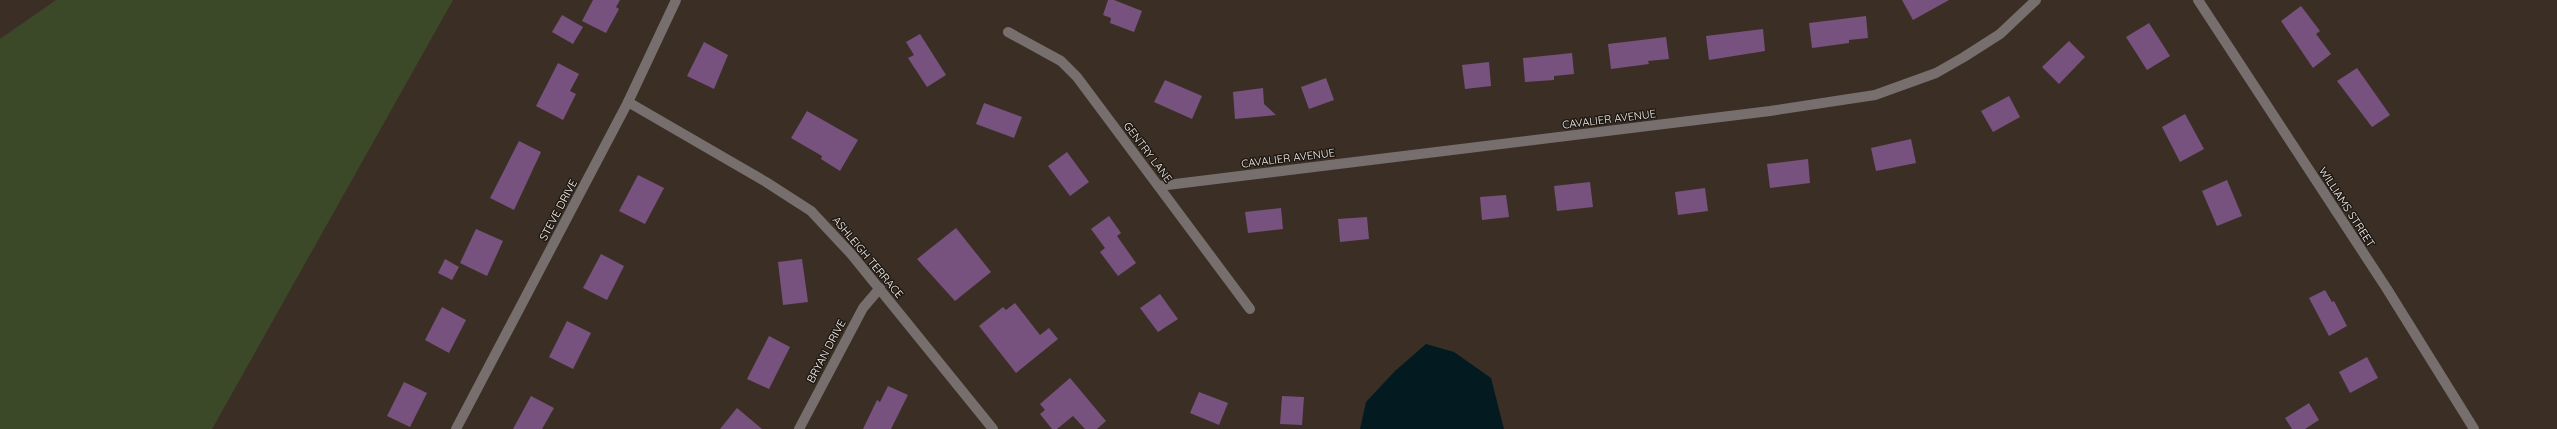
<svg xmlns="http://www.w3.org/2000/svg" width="2557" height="429" font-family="Quicksand,sans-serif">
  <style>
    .green { fill: #3b4928 }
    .water { fill: #021a20 }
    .building { fill: #77527f }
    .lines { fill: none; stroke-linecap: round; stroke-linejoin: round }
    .minor { stroke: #776f6d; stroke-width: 10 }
    .tertiary { stroke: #776f6d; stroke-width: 10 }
    .labels { text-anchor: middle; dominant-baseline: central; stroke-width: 3; stroke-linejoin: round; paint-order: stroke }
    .street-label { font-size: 11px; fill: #f9f2eb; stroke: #1e1814 }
  </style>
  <rect width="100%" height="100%" fill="#3b2f25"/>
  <path class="green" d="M56,0H453L212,429H0V39Z"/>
  <path class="water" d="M1426,344L1454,352L1491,378L1504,429H1360L1366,402L1395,371Z"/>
  <g class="building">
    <path d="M593,0H620L616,7L619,9L606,33L582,21Z"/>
    <path d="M1108,0H1114L1142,11L1134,32L1110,23L1111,18L1103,15Z"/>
    <path d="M1902,0H1949L1913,20Z"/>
    <path d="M2301,6L2320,31L2316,34L2331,54L2313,68L2281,21Z"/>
    <path d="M562,15L583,27L573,44L552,32Z"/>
    <path d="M1866,16L1868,38L1849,40V43L1812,48L1809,23Z"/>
    <path d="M2149,23L2170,56L2147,70L2126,37Z"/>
    <path d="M1763,29L1765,51L1709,60L1706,36Z"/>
    <path d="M920,34L946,75L927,87L908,58L914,55L906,42Z"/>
    <path d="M1666,37L1669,59L1648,61L1649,64L1611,69L1608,44Z"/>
    <path d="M2069,41L2085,57L2059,84L2042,67Z"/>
    <path d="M704,42L728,55L714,89L687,76Z"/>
    <path d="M1572,53L1574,74L1554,76V80L1525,82L1523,58Z"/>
    <path d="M1489,62L1491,86L1465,89L1462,65Z"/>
    <path d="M558,63L579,74L570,91L576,94L563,120L536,106Z"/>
    <path d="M2357,68L2390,115L2372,127L2337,81Z"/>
    <path d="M1326,78L1334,100L1309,109L1301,87Z"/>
    <path d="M1165,80L1202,96L1192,119L1154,102Z"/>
    <path d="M1263,88L1264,104L1276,115L1235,119L1233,92Z"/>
    <path d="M2009,96L2020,117L1993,132L1981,111Z"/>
    <path d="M984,103L1022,117L1014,138L976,124Z"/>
    <path d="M807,111L858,140L840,171L821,159L822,156L791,138Z"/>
    <path d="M2185,114L2204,149L2180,162L2162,127Z"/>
    <path d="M1911,139L1916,163L1876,171L1871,148Z"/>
    <path d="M519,141L541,152L514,210L490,198Z"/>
    <path d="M1067,152L1089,182L1070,196L1048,166Z"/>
    <path d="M1808,159L1810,183L1770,188L1767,164Z"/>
    <path d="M638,175L664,188L645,224L619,211Z"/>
    <path d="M2227,180L2242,216L2217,226L2202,191Z"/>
    <path d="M1590,182L1593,207L1557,211L1554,186Z"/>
    <path d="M1705,188L1708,211L1678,215L1675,192Z"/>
    <path d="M1506,195L1509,217L1482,220L1480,197Z"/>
    <path d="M1281,208L1283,229L1248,233L1245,212Z"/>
    <path d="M1109,216L1121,233L1117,236L1136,263L1118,276L1100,252L1105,248L1091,229Z"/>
    <path d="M1367,217L1369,239L1340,242L1338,219Z"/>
    <path d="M956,228L991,272L955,301L917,259Z"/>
    <path d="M476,229L503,241L487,276L460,263Z"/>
    <path d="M601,254L624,266L607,300L583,288Z"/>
    <path d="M445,259L459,267L452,280L438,273Z"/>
    <path d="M802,259L808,302L783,305L778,262Z"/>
    <path d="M2325,290L2332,302L2334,301L2347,326L2329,336L2309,298Z"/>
    <path d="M1160,294L1178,319L1158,332L1140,308Z"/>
    <path d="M1015,303L1040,335L1049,328L1058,339L1016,373L979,326L1003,307L1006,310Z"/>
    <path d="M442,307L466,320L449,353L425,340Z"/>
    <path d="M567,321L591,333L573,369L549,357Z"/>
    <path d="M769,336L790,347L769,389L747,379Z"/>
    <path d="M2367,357L2378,378L2350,393L2339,372Z"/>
    <path d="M1070,378L1106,421L1097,429H1085L1073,416L1057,429H1052L1040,414L1045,410L1040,404Z"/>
    <path d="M404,382L427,393L410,427L387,416Z"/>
    <path d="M888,386L908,395L891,429H863L877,400L880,402Z"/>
    <path d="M1199,392L1228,403L1219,425L1190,413Z"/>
    <path d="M531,396L554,408L542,429H513Z"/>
    <path d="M1282,396L1304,397L1302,425L1280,424Z"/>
    <path d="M2309,403L2319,420L2305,429H2292L2285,418Z"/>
    <path d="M737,408L762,429H720Z"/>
  </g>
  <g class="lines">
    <g class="minor">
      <path d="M1008,32L1061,61L1077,77L1250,309"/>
      <path d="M628,102L766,182L811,211L852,255L993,429"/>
      <path d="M1159,186L1770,111L1875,95L1936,73L1964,57L2000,34L2036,0"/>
      <path d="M456,429L628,102L676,0"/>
      <path d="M799,429L863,308L880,288"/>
    </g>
    <path class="tertiary" d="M2198,0L2387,289L2474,429"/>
  </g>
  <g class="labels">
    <g class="street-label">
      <text transform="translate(1609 119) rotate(-7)">CAVALIER AVENUE</text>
      <text transform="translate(1148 152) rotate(53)">GENTRY LANE</text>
      <text transform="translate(1288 158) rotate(-7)">CAVALIER AVENUE</text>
      <text transform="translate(2347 207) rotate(57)">WILLIAMS STREET</text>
      <text transform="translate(558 210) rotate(-62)">STEVE DRIVE</text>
      <text transform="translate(868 257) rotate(50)">ASHLEIGH TERRACE</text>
      <text transform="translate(826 351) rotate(-62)">BRYAN DRIVE</text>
    </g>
  </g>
</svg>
